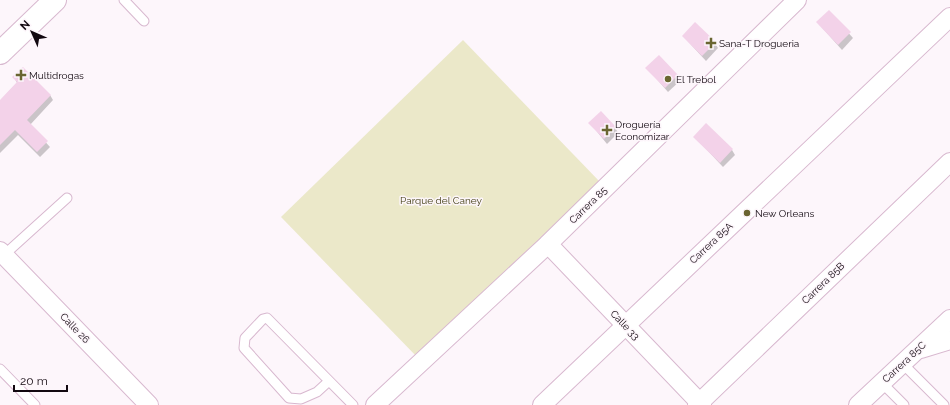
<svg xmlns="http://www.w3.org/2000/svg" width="950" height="405" font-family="Raleway,sans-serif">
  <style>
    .green { fill: #ebe8c9 }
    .shadow { fill: #0003 }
    .building { fill: #f3d2e9 }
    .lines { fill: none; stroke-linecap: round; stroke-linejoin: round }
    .service-casing { stroke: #d8b8cf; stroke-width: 11 }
    .minor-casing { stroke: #d8b8cf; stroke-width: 20 }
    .tertiary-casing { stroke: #d8b8cf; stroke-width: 24 }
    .service { stroke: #fff; stroke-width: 9 }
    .minor { stroke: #fff; stroke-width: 18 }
    .tertiary { stroke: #fff; stroke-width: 22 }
    .poi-dot { fill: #6a6531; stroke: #fdf6fb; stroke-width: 1.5 }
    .labels { text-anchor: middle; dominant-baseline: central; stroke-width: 3; stroke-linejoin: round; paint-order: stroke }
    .poi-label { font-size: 10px; fill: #120810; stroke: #fdf6fb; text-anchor: start }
    .park-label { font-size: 10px; fill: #403c10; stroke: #fdf6fb }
    .street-label { font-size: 10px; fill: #120810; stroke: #fdf6fb }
  </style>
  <rect width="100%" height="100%" fill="#fdf6fb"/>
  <path class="green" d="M463,40L601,183L419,359L281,217Z"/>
  <g class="shadow">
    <path d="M829,11L853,38L842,50L818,23Z"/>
    <path d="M683,36L715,43L718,48L706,61Z"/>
    <path d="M647,68L678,75L681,80L668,92Z"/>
    <path d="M14,77L50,95L53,100L30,125L50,147L40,157L18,135L0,153V101L17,83Z"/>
    <path d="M590,123L615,127L618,133L607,144Z"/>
    <path d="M695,137L732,150L735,155L723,167Z"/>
  </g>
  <g class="building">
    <path d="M829,10L851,32L838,45L816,22Z"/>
    <path d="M695,22L716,42L702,56L682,36Z"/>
    <path d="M659,55L678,75L665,88L645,68Z"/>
    <path d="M23,67L51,95L27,120L48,141L37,152L15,130L0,145V100L17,82L12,77Z"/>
    <path d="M601,111L616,127L604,139L588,123Z"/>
    <path d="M706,123L733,149L720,163L693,137Z"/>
  </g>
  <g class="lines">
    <defs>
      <g id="service">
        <path d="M124,0L144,21"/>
        <path d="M4,255L67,198"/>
        <path d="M903,364L944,405"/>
        <path d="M0,369L35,405"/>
        <path d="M329,381L317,392L301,399L289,398L244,348L245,338L263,319L267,318L353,405"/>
        <path d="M882,383L904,405"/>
      </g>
      <g id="minor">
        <path d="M548,244L702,405"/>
        <path d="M0,251L149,405"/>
        <path d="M921,349L950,340"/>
        <path d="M375,405L548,244L797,0"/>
        <path d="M542,405L950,17"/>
        <path d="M697,405L950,162"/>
        <path d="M858,405L950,319"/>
      </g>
      <path id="tertiary" d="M0,53L55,0"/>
    </defs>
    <use href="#service" class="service-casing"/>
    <use href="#minor" class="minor-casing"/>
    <use href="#tertiary" class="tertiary-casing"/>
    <use href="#service" class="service"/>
    <use href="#minor" class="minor"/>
    <use href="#tertiary" class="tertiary"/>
  </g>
  <g class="poi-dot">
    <path d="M709 37h4v4h4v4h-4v4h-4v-4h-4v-4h4z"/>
    <path d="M19 69h4v4h4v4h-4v4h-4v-4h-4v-4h4z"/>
    <circle cx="668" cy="79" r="4"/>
    <path d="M605 124h4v4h4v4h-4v4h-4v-4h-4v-4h4z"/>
    <circle cx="747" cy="213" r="4"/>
  </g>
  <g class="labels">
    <g class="poi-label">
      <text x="719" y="43">Sana-T Drogueria</text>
      <text x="29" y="75">Multidrogas</text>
      <text x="676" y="79">El Trebol</text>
      <text x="615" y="124">Droguería<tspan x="615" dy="12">Economizar</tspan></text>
      <text x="755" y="213">New Orleans</text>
    </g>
    <g class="park-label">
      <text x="441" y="200">Parque del Caney</text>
    </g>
    <g class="street-label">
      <text transform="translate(588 205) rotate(-44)">Carrera 85</text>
      <text transform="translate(711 243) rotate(-43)">Carrera 85A</text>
      <text transform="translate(823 283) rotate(-44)">Carrera 85B</text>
      <text transform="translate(625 325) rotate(46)">Calle 33</text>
      <text transform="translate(75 328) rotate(46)">Calle 26</text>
      <text transform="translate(904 362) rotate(-43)">Carrera 85C</text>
    </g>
  </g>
  <g transform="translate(32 32) rotate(315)" stroke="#fdf6fb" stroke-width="3" paint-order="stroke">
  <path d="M0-3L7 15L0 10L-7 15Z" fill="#120810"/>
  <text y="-6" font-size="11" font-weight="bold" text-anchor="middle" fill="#120810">N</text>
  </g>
  <path d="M14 385v6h53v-6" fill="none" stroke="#120810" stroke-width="2"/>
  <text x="20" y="385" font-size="12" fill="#120810" stroke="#fdf6fb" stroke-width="3" paint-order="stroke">20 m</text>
</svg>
